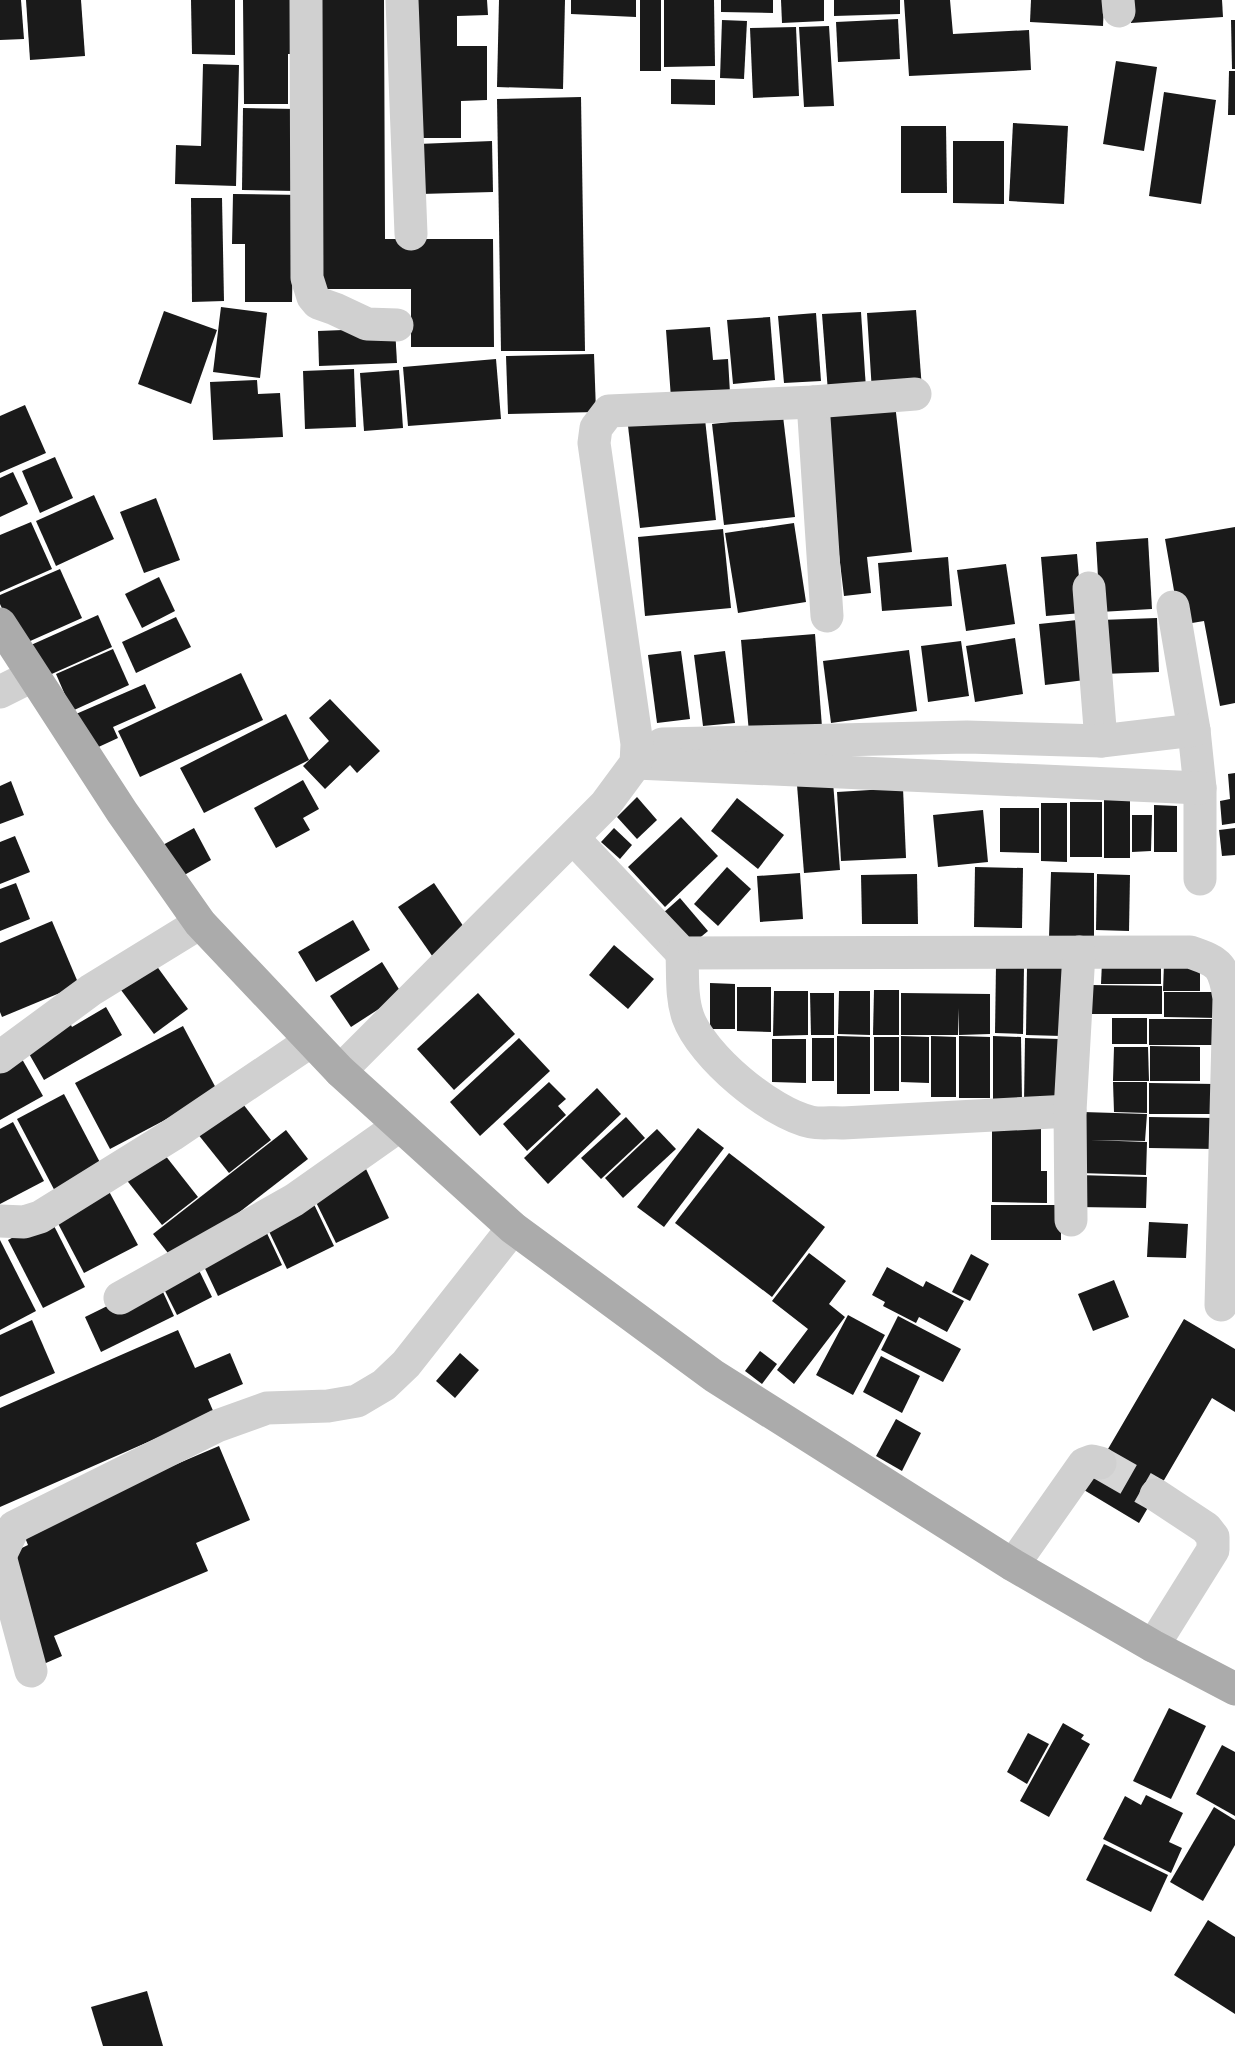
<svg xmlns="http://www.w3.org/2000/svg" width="1235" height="2046" font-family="'Fira Sans',sans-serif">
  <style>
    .building { fill: #1a1a1a }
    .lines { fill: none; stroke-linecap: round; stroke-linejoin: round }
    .minor-tunnel { stroke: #d6d6d6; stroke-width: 33; stroke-dasharray: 33 16; stroke-linecap: butt }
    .minor { stroke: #d0d0d0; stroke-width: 33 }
    .major { stroke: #ababab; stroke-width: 33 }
  </style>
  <rect width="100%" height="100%" fill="#fff"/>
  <g class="building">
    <path d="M0,0H21L24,39L0,40Z"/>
    <path d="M26,0H81L85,56L30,60Z"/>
    <path d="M191,0H235V55L192,54Z"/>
    <path d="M243,0H293V54H288V104H244Z"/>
    <path d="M320,0H384L385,239H493L494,347H411V289H322Z"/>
    <path d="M417,0H487L488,15L457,16V46H487V100L461,101V138H419Z"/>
    <path d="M499,0H565L563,89L497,87Z"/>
    <path d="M571,0H636V17L571,14Z"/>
    <rect x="640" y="0" width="21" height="71"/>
    <path d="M664,0H714L715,66L664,67Z"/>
    <path d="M721,0H773V13L721,12Z"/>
    <path d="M781,0H824V21L782,23Z"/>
    <path d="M834,0H900V14L834,16Z"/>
    <path d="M904,0H950L953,34L1029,30L1031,70L909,76Z"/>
    <path d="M1031,0H1104L1103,26L1030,22Z"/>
    <path d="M1130,0H1222L1223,17L1131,23Z"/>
    <path d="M898,19L900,59L838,62L836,22Z"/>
    <path d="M722,20L747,21L744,79L720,78Z"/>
    <path d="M1231,20H1235V69H1232Z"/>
    <path d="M829,26L834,106L804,107L799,27Z"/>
    <path d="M796,27L799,96L753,98L750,28Z"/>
    <path d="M1116,61L1157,67L1144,151L1103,144Z"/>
    <path d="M203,64L239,65L236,186L175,184L176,145L201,146Z"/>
    <path d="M1229,71H1235V115H1228Z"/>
    <path d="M671,79L715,80V105L671,104Z"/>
    <path d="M1164,92L1216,100L1201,204L1149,196Z"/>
    <path d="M581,97L585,351H501L497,99Z"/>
    <path d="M243,108L296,109V191L242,190Z"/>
    <path d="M1013,123L1068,126L1064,204L1009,201Z"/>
    <path d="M901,126H946L947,193H901Z"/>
    <path d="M492,141L493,192L420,194L418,144Z"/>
    <path d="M953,141H1004V204L953,203Z"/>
    <path d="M233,194L303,195L293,244L292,302H245V244H232Z"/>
    <path d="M191,198H222L224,301L192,302Z"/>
    <path d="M221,307L267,313L260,378L213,372Z"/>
    <path d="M916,310L922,389L872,392L867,313Z"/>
    <path d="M164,311L217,330L191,404L138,384Z"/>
    <path d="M861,312L866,389L828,392L822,314Z"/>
    <path d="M816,313L821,381L784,383L778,316Z"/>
    <path d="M770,317L775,380L733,384L727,320Z"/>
    <path d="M710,327L713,360L728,359L730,393L671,398L666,330Z"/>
    <path d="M395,328L397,363L319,366L318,331Z"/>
    <path d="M594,354L596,412L508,414L506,356Z"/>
    <path d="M496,359L501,419L408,426L403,367Z"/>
    <path d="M354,369L356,427L305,429L303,371Z"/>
    <path d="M399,370L403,428L364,431L360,373Z"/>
    <path d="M257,380L258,394L280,393L283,437L213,440L210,382Z"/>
    <path d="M895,404L912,552L867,557L871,593L844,596L822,413Z"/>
    <path d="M25,405L46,453L0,473V416Z"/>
    <path d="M783,416L795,517L724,525L712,424Z"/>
    <path d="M705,419L716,520L640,528L628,426Z"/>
    <path d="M55,457L73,498L40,513L22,471Z"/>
    <path d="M13,472L28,504L0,517V478Z"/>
    <path d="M94,495L114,539L56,566L36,521Z"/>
    <path d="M156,498L180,560L144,573L120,512Z"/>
    <path d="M31,522L52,569L0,592V535Z"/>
    <path d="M794,523L806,602L738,613L725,533Z"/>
    <path d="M1235,527V703L1220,706L1204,621L1180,625L1165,539Z"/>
    <path d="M723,529L731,608L645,616L638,537Z"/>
    <path d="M1148,538L1152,609L1100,612L1096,542Z"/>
    <path d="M1077,554L1082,613L1046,616L1041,557Z"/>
    <path d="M948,557L952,606L882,611L878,563Z"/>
    <path d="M1006,564L1015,624L966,631L957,570Z"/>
    <path d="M60,569L82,618L19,646L0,604V595Z"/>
    <path d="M159,577L175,611L142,628L125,594Z"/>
    <path d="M98,615L112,647L45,677L31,645Z"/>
    <path d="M176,617L191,647L136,673L122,642Z"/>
    <path d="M1157,618L1159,672L1102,674L1100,620Z"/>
    <path d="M1087,619L1093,679L1045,685L1039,624Z"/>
    <path d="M815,634L822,727L749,733L741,640Z"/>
    <path d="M1015,638L1023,694L975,702L966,646Z"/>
    <path d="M961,641L969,696L928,702L921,646Z"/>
    <path d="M113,649L129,685L72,711L56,674Z"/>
    <path d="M909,650L917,711L831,723L823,661Z"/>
    <path d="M681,651L690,719L657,723L648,655Z"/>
    <path d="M725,651L735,723L703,726L694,655Z"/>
    <path d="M241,673L263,720L140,777L118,731Z"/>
    <path d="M145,684L156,708L113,727L118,738L92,750L76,714Z"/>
    <path d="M330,699L380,751L357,773L350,765L325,789L303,766L329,741L309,718Z"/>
    <path d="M286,714L309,760L204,813L180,768Z"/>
    <path d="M1235,773V823L1222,825L1220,801L1230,799L1228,774Z"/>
    <path d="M303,780L319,809L303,818L310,830L276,848L254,808Z"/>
    <path d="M11,781L24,815L0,824V786Z"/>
    <path d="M833,782L840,870L804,873L797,785Z"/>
    <path d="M903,788L906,858L841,861L837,792Z"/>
    <path d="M637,797L657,820L637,839L617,817Z"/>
    <path d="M737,798L784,835L758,869L711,831Z"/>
    <rect x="1104" y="799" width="26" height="59"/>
    <rect x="1070" y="802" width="32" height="55"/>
    <path d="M1041,803H1067V862L1041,861Z"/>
    <path d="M1154,805L1177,806V852H1154Z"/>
    <path d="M1000,808H1039V853L1000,852Z"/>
    <path d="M983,810L988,862L938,867L933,815Z"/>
    <path d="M1132,815H1152L1151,851L1132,852Z"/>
    <path d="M681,817L718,856L665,907L628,867Z"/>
    <path d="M194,828L211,860L179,878L161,846Z"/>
    <path d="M614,828L632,845L620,859L601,842Z"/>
    <path d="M1235,828V855L1222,856L1219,830Z"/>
    <path d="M15,836L30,872L0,884V842Z"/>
    <path d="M727,867L751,889L718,926L694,904Z"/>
    <path d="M975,867L1023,868L1022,928L974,927Z"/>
    <path d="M1051,872L1094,873V939L1049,938Z"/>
    <path d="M800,873L803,919L760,922L757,876Z"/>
    <path d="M917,874L918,924H862L861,875Z"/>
    <path d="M1097,874L1130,875L1129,931L1096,930Z"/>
    <path d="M16,883L30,919L0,931V889Z"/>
    <path d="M434,883L470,936L435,960L398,907Z"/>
    <path d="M680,898L708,931L690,946L662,914Z"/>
    <path d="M353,920L370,950L316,982L298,952Z"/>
    <path d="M52,921L79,985L2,1017L0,1012V943Z"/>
    <path d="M614,945L654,979L628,1009L589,975Z"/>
    <path d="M153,961L188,1009L154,1034L118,986Z"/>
    <path d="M382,962L402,994L351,1027L330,996Z"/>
    <path d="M1102,962H1161V984H1101Z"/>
    <path d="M1164,964H1200V991H1163Z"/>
    <path d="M996,965L1024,966L1023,1034L995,1033Z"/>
    <path d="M1027,966L1063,967L1062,1036L1026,1035Z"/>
    <path d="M710,983L735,984V1029H710Z"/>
    <path d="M1091,985L1162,986V1014H1090Z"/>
    <path d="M737,987H771V1032L737,1031Z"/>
    <path d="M874,990H899V1035H873Z"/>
    <path d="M774,991H808V1035L773,1036Z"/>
    <path d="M839,991H870V1035L838,1034Z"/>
    <path d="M1164,992H1217L1218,1018L1164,1017Z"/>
    <path d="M478,993L515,1034L454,1090L417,1049Z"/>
    <path d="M810,993H834V1035H811Z"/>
    <path d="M901,993L990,994V1034L959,1035L958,1008V1035H901Z"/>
    <path d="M106,1007L122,1035L44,1080L28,1052L66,1015L72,1027Z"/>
    <rect x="1112" y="1018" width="35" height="26"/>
    <rect x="1149" y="1019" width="67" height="26"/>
    <path d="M183,1026L218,1092L110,1149L75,1083Z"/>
    <path d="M837,1036L870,1037V1094H837Z"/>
    <path d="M901,1036L929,1037V1083L901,1082Z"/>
    <path d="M931,1036L956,1037V1097H931Z"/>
    <path d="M959,1036L990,1037V1098H959Z"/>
    <path d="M993,1036L1021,1037L1022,1102L993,1101Z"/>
    <rect x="874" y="1037" width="25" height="54"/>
    <path d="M519,1038L550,1071L480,1136L450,1102Z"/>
    <rect x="812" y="1038" width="22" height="43"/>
    <path d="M1025,1038L1059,1039L1058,1102H1024Z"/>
    <path d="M772,1039H806V1083L772,1082Z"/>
    <path d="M1150,1046L1200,1047V1081H1150Z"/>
    <path d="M1114,1047H1148L1149,1081H1113Z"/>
    <path d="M22,1059L43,1096L0,1120V1071Z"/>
    <path d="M549,1082L566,1099L558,1106L566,1115L527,1151L503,1124Z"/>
    <path d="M1113,1082H1147V1113L1114,1112Z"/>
    <path d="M1149,1083L1215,1084V1114H1149Z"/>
    <path d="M597,1088L621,1114L548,1184L524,1158Z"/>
    <path d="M64,1094L105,1172L58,1197L17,1119Z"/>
    <path d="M236,1095L271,1140L229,1173L193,1128Z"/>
    <path d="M1083,1112L1147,1114L1145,1141L1090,1140L1147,1142L1146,1175L1079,1173Z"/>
    <path d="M626,1117L645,1138L601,1179L581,1158Z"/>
    <path d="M1149,1117L1216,1118L1215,1149L1149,1148Z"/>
    <path d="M13,1122L44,1181L0,1204V1129Z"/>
    <path d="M992,1126H1041V1171H1047V1203L992,1202Z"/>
    <path d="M698,1128L724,1148L664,1227L637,1207Z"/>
    <path d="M657,1129L676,1149L623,1198L605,1178Z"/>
    <path d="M286,1130L308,1159L175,1262L153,1234Z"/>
    <path d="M161,1150L198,1197L162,1225L125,1178Z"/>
    <path d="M729,1153L825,1227L772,1297L675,1223Z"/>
    <path d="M366,1169L389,1218L336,1243L313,1196Z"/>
    <path d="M1078,1175L1147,1177L1146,1208L1077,1207Z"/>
    <path d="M105,1184L138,1245L84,1273L52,1212Z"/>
    <path d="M311,1198L334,1246L287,1269L264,1221Z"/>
    <rect x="991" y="1205" width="70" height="35"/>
    <path d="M50,1218L85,1287L43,1308L8,1240Z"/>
    <path d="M1149,1222L1188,1224L1186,1258L1147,1257Z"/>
    <path d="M264,1227L282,1265L218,1296L200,1258Z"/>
    <path d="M0,1240L36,1311L0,1330Z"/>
    <path d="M809,1253L846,1281L829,1304L845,1317L794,1384L777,1370L808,1329L772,1301Z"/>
    <path d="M971,1254L989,1264L970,1301L952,1292Z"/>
    <path d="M195,1262L212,1297L177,1315L159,1279Z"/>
    <path d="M887,1267L923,1287L926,1281L964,1301L947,1332L919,1317L916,1323L883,1306L885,1302L872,1295Z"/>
    <path d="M1114,1280L1129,1317L1093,1331L1078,1294Z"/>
    <path d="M158,1281L174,1316L101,1352L85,1317Z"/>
    <path d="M848,1315L885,1335L853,1395L816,1375Z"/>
    <path d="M898,1316L961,1349L943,1382L881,1350Z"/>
    <path d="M1184,1319L1235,1349V1412L1212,1398L1139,1523L1084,1490Z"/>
    <path d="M32,1320L55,1373L0,1397V1335Z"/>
    <path d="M178,1330L195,1368L230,1353L243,1384L208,1399L214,1413L0,1507V1408Z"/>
    <path d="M760,1351L777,1364L762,1384L745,1371Z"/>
    <path d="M460,1353L479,1370L455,1398L436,1381Z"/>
    <path d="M881,1356L920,1376L902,1413L863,1392Z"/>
    <path d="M896,1419L921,1433L902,1471L876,1456Z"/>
    <path d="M219,1446L250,1520L196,1543L208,1571L54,1636L62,1656L39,1666L5,1556L28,1545L22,1530Z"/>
    <path d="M1169,1708L1206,1726L1171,1799L1133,1781Z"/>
    <path d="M1063,1723L1084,1735L1081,1739L1090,1744L1049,1817L1020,1801Z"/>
    <path d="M1028,1733L1049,1744L1027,1784L1007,1772Z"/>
    <path d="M1222,1745L1235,1752V1816L1196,1794Z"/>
    <path d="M1146,1795L1183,1813L1169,1842L1182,1848L1171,1873L1103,1839L1125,1796L1141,1805Z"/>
    <path d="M1214,1807L1235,1820V1845L1203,1901L1170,1882Z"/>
    <path d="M1104,1844L1168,1875L1151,1912L1086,1880Z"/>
    <path d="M1208,1920L1235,1937V2014L1174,1975Z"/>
    <path d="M147,1991L163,2046H103L91,2007Z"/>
  </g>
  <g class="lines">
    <path class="minor-tunnel" d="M1100,1463L1156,1495"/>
    <g class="minor">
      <path d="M306,0L307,278L313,297L318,303L335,309L367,324L397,325"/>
      <path d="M402,0L411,234"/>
      <path d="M1118,0L1119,11"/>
      <path d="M813,402L827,616"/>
      <path d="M1089,588L1101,741"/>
      <path d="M1173,607L1194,730L1200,788V879"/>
      <path d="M0,692L32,676"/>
      <path d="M662,744L967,737L1101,741L1194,730"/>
      <path d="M636,763L1200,788"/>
      <path d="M573,838L682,953L1190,952C1220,962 1224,966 1229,998L1221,1305"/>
      <path d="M682,953C683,974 681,997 688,1017C702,1056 770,1113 811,1122C821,1124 833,1122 843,1123L1070,1111"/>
      <path d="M0,1057L91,990L200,923"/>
      <path d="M340,1071L605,805L636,763L637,744L594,443L596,428L609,411L813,402L915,394"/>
      <path d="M1071,1220L1070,1111L1079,952"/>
      <path d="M0,1221L24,1222L40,1217L172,1135L311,1041"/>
      <path d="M120,1298L294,1200L399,1126"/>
      <path d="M0,1556L14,1527L217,1426L267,1408L328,1406L357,1401L384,1385L406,1364L513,1228"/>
      <path d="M0,1556L31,1671"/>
      <path d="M1013,1565L1084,1464L1092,1461L1100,1463"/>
      <path d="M1153,1646L1213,1550V1537L1206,1528L1156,1495"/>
    </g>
    <path class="major" d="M0,624L122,812L200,923L340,1071L513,1228L714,1376L1013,1565L1153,1646L1235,1689"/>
  </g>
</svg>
